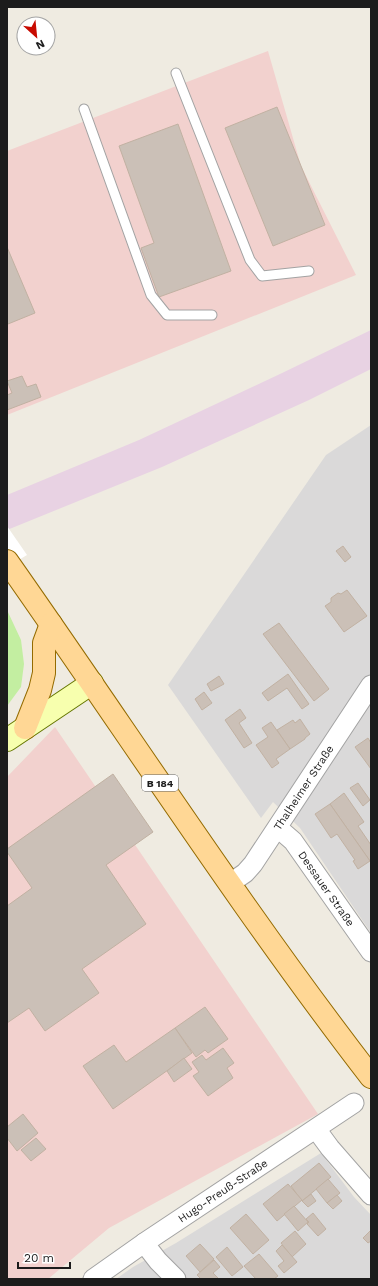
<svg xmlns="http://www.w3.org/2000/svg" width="378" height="1286" font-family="'Work Sans',sans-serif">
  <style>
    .residential { fill: #dad9d9 }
    .commercial { fill: #f2d1ce }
    .industrial { fill: #e8d2e3 }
    .grass { fill: #c3eea1 }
    .pier { fill: #fff }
    .building { fill: #cbc0b7; stroke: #c1b1a2 }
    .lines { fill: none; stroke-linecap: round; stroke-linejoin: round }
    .service-casing { stroke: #a3a3a3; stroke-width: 11 }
    .minor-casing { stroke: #a3a3a3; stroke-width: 21 }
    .secondary-casing { stroke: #647600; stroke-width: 24 }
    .primary-casing { stroke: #946b00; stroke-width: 24 }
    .service { stroke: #fff; stroke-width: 9 }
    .minor { stroke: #fff; stroke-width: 19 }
    .secondary { stroke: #f7ffae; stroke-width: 22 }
    .primary { stroke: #ffd795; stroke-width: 22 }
    .labels { text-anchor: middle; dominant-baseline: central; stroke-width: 3; stroke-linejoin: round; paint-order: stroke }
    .shield { fill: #fff; stroke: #606060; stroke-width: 1 }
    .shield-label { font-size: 10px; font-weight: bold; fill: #1c1c1c }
    .street-label { font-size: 11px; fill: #1c1c1c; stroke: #fff }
  </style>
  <rect width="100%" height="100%" fill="#efebe1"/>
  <g class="residential">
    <path d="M371,425V933L300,828L273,802L261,818L168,685L326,455Z"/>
    <path d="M321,1153L354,1197L371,1215V1279H116L133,1267L176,1243Z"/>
  </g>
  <g class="commercial">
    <path d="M268,51L301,166L356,275L7,415V151Z"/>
    <path d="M55,727L318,1114L109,1228L48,1279H7V777Z"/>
  </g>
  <path class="industrial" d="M371,330V369L309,400L162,467L7,530V495L139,440L280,374Z"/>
  <path class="grass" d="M7,610L21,640L24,664L21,687L7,706Z"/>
  <path class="pier" d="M7,526L27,555L7,567Z"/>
  <g class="building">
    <path d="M277,107L325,225L273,246L225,128Z"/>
    <path d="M178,124L231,271L159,297L141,248L154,243L119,146Z"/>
    <path d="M7,247L35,313L8,324L7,321Z"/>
    <path d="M22,376L27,387L36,384L41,397L7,410V395L12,393L7,381Z"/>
    <path d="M343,546L351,557L345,562L336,551Z"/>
    <path d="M347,590L367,616L344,632L325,606L331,602V598L338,593L341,594Z"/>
    <path d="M279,623L329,689L314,701L263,634Z"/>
    <path d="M288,674L309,704L302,709L287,688L268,701L262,693Z"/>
    <path d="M219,676L224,684L211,691L207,684Z"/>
    <path d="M204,692L212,703L202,710L195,699Z"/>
    <path d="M240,709L246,718L239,723L252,743L244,748L225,720Z"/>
    <path d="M300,719L310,734L305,738V739L290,749L277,730L293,720L295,723Z"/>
    <path d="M271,722L290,749L276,759L279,763L272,768L256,745L268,737L262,728Z"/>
    <path d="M368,738L371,743V769L355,747Z"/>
    <path d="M113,774L153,832L106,865L146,924L82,969L99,993L45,1031L29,1008L7,1023V906L32,888L7,852V849Z"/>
    <path d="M358,783L370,800L363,806L350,788Z"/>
    <path d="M344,793L364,822L358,826L371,845V860L370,861L330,804Z"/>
    <path d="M330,804L370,861L358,869L353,861L355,860L337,834L331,838L315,814Z"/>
    <path d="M205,1007L228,1039L208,1053L205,1050L196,1057L175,1028Z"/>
    <path d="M175,1028L192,1053L113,1109L83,1066L114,1045L126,1062Z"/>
    <path d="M223,1048L234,1063L227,1068L233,1078L208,1096L193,1076L199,1072L192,1062L202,1055L206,1060Z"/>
    <path d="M184,1058L192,1069L174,1082L167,1071Z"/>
    <path d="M23,1114L38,1133L17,1151L7,1138V1127Z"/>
    <path d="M36,1138L46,1149L31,1161L21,1150Z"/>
    <path d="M319,1163L331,1177L302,1201L291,1186Z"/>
    <path d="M328,1179L340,1193L327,1203L316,1189Z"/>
    <path d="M288,1184L302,1200L277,1221L263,1204Z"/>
    <path d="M311,1194L316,1201L308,1207L302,1201Z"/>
    <path d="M337,1195L342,1201L333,1209L327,1203Z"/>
    <path d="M294,1206L308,1222L298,1231L284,1214Z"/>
    <path d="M313,1213L326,1229L318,1236L307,1224L309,1222L306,1219Z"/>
    <path d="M246,1214L269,1240L253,1254L230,1228Z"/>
    <path d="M371,1230V1241L368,1243L363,1238Z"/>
    <path d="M295,1231L306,1244L292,1257L281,1243Z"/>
    <path d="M200,1244L214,1259L200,1272L186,1256Z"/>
    <path d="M282,1245L297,1262L284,1273L278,1266L284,1261L276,1251Z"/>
    <path d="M227,1247L243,1267L232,1276L216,1257Z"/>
    <path d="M259,1254L278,1276L274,1279H256L244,1266Z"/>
    <path d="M214,1260L220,1267L213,1273L219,1279H201L197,1275Z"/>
  </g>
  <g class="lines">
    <defs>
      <g id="service">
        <path d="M176,73L250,260L262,276L309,271"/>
        <path d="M84,109L151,295L167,315H212"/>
      </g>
      <g id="minor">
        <path id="s1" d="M278,828L293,841L371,952"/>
        <path id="s2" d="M229,884L245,873L253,864L371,685"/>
        <path d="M316,1129L330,1148L371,1195"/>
        <path d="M144,1243L158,1261L176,1279"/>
        <path id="s3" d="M93,1279L144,1243L354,1103"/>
      </g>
      <path id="secondary" d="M7,740L92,683"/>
      <g id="primary">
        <path d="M7,561C128,733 242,910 371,1077"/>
        <path d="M25,728L40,690L44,673V643L51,624"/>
      </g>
    </defs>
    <use href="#service" class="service-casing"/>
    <use href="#minor" class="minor-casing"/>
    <use href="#secondary" class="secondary-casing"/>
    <use href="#primary" class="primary-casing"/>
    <use href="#service" class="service"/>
    <use href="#minor" class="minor"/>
    <use href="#secondary" class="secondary"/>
    <use href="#primary" class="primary"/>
  </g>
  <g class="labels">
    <rect class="shield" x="142" y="775" width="36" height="16" rx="3"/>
    <g class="shield-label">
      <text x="160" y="783">B 184</text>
    </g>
    <g class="street-label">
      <text stroke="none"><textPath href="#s2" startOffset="123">Thalheimer Straße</textPath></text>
      <text stroke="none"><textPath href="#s1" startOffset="78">Dessauer Straße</textPath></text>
      <text stroke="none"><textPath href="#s3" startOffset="157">Hugo-Preuß-Straße</textPath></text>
    </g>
  </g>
  <rect width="378" height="1286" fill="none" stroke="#1c1c1c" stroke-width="16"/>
  <g transform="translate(36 36) rotate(153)"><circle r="19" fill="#ffffff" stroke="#a4a4a4"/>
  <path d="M0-3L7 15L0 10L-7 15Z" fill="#c80a00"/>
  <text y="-6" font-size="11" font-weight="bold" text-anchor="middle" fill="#1c1c1c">N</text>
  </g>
  <path d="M18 1262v6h52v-6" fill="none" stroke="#1c1c1c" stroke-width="2"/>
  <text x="24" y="1262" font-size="12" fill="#1c1c1c" stroke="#ffffff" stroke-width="3" paint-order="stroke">20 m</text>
</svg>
